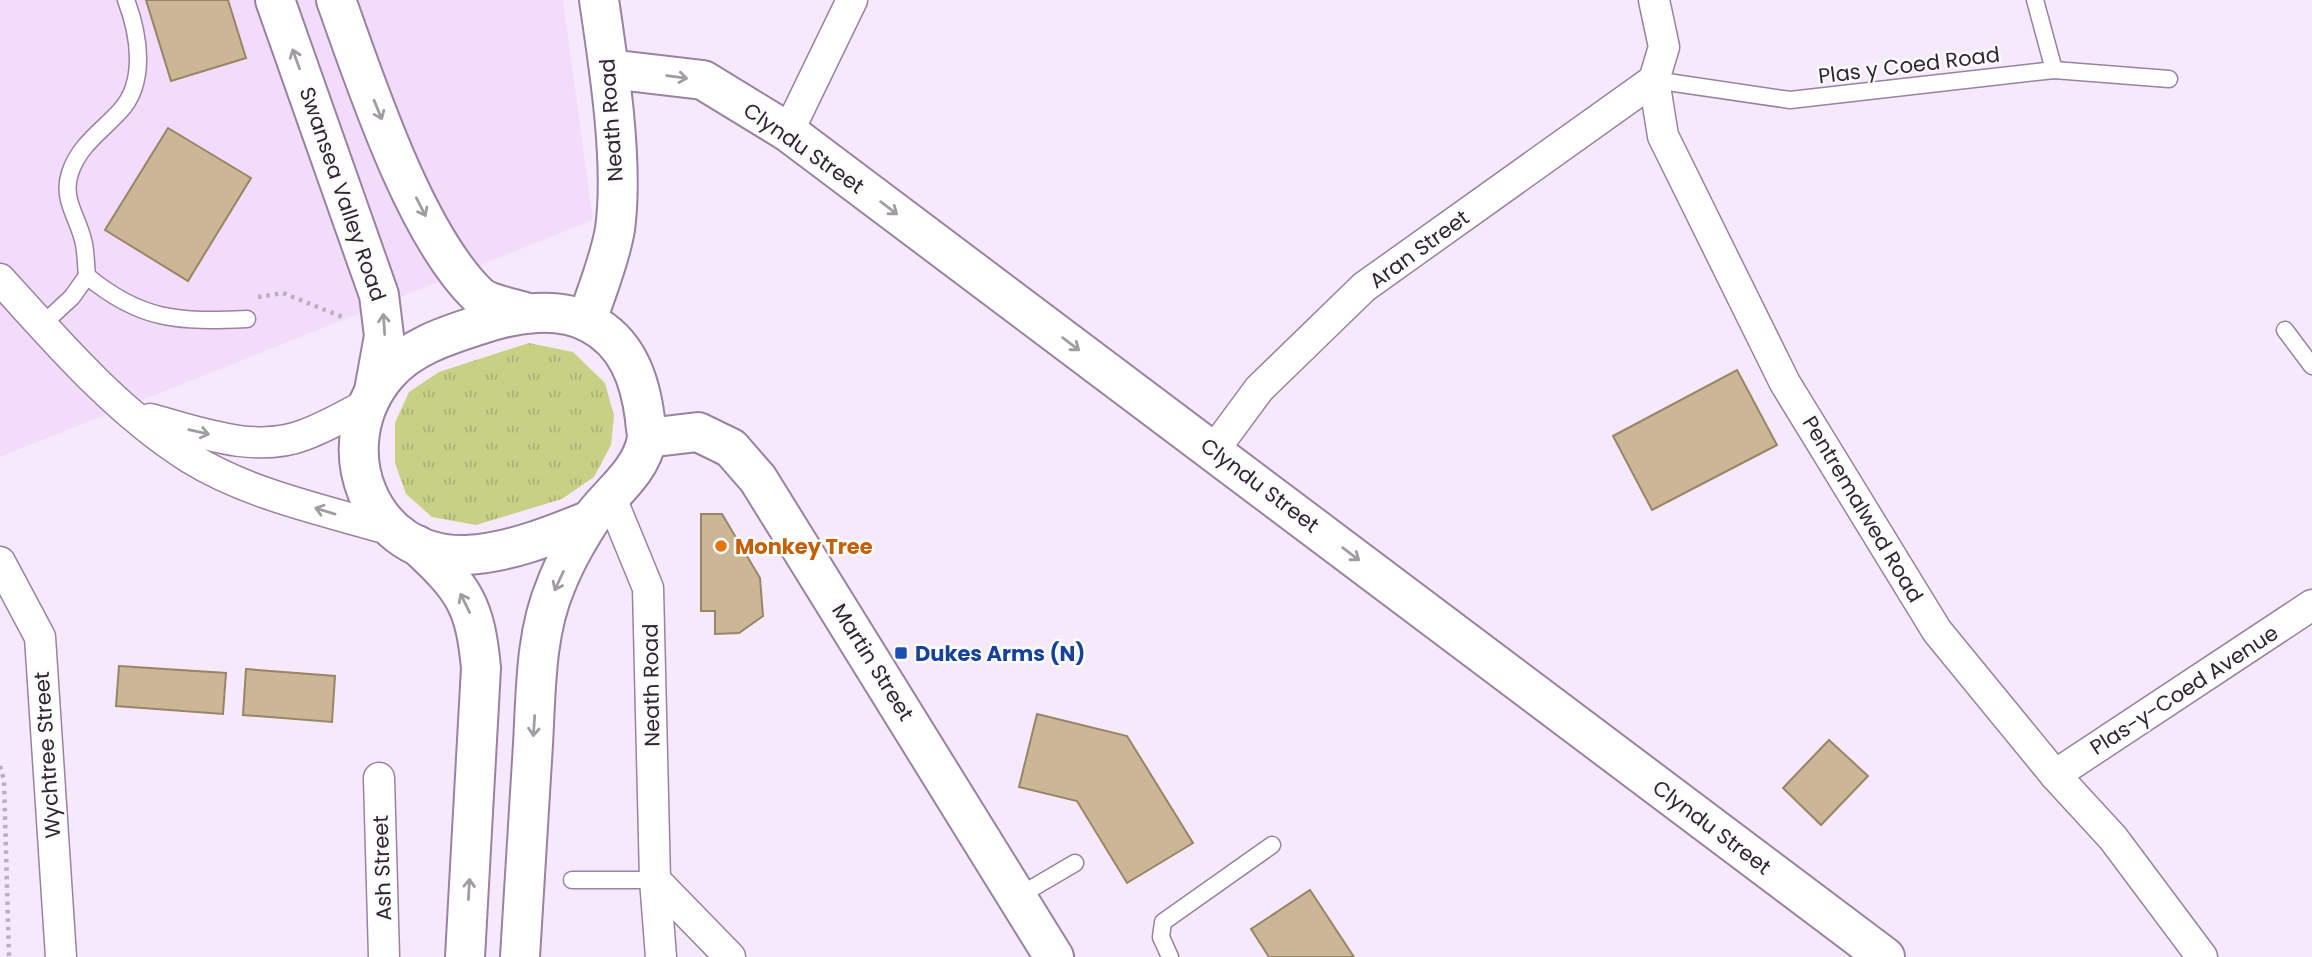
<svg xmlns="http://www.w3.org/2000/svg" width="2312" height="957" font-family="Poppins,sans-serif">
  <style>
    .built { fill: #f3dcfb }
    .grass { fill: url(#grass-tufts) }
    .building { fill: #cbb796; stroke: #988566; stroke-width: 2 }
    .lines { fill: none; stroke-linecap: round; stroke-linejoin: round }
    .lane-casing { stroke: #9883a0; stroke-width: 19 }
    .street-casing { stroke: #9883a0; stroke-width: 33 }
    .secondary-casing { stroke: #9883a0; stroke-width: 42 }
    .primary-casing { stroke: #9883a0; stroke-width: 42 }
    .path { stroke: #bbaebf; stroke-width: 4.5; stroke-dasharray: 3.5 5; stroke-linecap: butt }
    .lane { stroke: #fff; stroke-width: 16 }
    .street { stroke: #fff; stroke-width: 30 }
    .secondary { stroke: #fff; stroke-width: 38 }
    .primary { stroke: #fff; stroke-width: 38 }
    .oneway { stroke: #a19da3 }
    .food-dot { fill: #e8710a; stroke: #fcfcfc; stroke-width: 2.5 }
    .transit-dot { fill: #1a4fb4; stroke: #fcfcfc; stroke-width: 2.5 }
    .labels { text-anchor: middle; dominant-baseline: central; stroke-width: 5; stroke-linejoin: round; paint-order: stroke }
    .street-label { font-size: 21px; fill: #2f2632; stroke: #fcfcfc }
    .food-label { font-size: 21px; font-weight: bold; fill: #c56008; stroke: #fcfcfc; text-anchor: start }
    .transit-label { font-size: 21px; font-weight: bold; fill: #164399; stroke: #fcfcfc; text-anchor: start }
  </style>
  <defs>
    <pattern id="grass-tufts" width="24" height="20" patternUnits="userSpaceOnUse" patternTransform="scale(1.75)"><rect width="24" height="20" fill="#c7d085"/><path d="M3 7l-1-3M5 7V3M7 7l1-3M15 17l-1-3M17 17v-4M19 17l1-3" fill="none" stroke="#abb273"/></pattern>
  </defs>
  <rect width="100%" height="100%" fill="#f7e9fc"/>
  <path class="built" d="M0,0H563L593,220L0,457Z"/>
  <path class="grass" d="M529,343L573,352L605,383L614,416L611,445L594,477L562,499L476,525L432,517L406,494L395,463V423L409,392L439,372Z"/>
  <g class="building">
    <path d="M146,0H228L246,58L171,81Z"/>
    <path d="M168,128L251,178L188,281L105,230Z"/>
    <path d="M1737,370L1777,445L1652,510L1613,436Z"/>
    <path d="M701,514H722L760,578L763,616L739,633L715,634V611H701Z"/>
    <path d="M119,666L226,673L223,714L116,706Z"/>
    <path d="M246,669L335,676L332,722L243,715Z"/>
    <path d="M1037,714L1127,736L1193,843L1127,883L1077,801L1019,787Z"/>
    <path d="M1829,740L1868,776L1821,825L1783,788Z"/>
    <path d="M1310,890L1354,957H1269L1251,929Z"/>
  </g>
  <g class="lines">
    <defs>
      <g id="lane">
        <path d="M2035,0L2054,70"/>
        <path d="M1654,80L1790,100L2054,70L2169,79"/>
        <path d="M87,276C141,321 179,322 247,319"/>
        <path d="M42,325L72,297L87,276C86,266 86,255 84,244C79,218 61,200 70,173C79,145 102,131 120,111C147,82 139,34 126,0"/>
        <path d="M2285,330L2312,366"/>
        <path d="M572,880H655"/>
        <path d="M1017,897L1075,863"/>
        <path d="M1170,957L1161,937L1163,922L1272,845"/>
      </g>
      <g id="street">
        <path d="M1654,0L1664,47L1654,80L1663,136L1785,383L1937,631L2055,775L2113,838L2202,957"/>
        <path d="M788,132L852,0"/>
        <path d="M0,279C57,342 117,412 190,458C250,495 324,510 391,530"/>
        <path d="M150,419C198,432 255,454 304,435C326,427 347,415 367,404"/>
        <path d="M1214,450L1259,389L1364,287L1654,80"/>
        <path d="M611,498L648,588L655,880L661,957"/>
        <path d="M0,562L40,637L61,957"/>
        <path d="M2055,775L2312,605"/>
        <path d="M379,778L384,957"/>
        <path d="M655,880L730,957"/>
      </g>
      <g id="secondary">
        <path d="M609,69L703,80L788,132L1885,957"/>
        <path d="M587,321C596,292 610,260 615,229C624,163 609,67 599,0"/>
        <path d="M647,438L698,432L731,448L758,479L1054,957"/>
      </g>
      <g id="primary">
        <path d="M275,0L379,295L384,336L374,391"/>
        <path d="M336,0C366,84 415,234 478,295C489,305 514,308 528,313"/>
        <path d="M417,545C464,589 475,604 481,668L465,957"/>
        <path d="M520,957C524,886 529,815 533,744C536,692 535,634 556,585C564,564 577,541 589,522C607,495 641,474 647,438C647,432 645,424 645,419C640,379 627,342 590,323C558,306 515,313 482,324C448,335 411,346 387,374C326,445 369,559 466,555C508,553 551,536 590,520"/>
      </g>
    </defs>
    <use href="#lane" class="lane-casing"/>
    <use href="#street" class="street-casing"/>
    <use href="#secondary" class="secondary-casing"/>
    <use href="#primary" class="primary-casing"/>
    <g class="path">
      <path d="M258,297L283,293L345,318"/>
      <path d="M0,766L4,780L9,957"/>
    </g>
    <use href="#lane" class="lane"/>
    <use href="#street" class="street"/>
    <use href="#secondary" class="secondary"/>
    <use href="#primary" class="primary"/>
  </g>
  <defs><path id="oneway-shaft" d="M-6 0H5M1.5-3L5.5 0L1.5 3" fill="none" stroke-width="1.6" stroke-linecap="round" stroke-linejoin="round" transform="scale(1.75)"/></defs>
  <g class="oneway">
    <use href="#oneway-shaft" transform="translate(296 59) rotate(-110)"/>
    <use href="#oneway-shaft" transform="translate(677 77) rotate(7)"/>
    <use href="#oneway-shaft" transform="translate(378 110) rotate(68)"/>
    <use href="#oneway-shaft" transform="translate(421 207) rotate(63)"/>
    <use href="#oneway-shaft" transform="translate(889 208) rotate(37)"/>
    <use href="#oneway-shaft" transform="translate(384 324) rotate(-94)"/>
    <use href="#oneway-shaft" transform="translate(1071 344) rotate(37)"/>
    <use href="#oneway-shaft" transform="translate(199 432) rotate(13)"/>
    <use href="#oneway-shaft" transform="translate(325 511) rotate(-163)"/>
    <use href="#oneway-shaft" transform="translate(1351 554) rotate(37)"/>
    <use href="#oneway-shaft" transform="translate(559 581) rotate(115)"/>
    <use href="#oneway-shaft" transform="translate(465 603) rotate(-116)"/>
    <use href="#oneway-shaft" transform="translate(534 726) rotate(94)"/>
    <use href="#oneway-shaft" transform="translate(469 889) rotate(-87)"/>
  </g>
  <circle class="food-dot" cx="721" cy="546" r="7"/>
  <rect class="transit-dot" x="894" y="646" width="14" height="14" rx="3.5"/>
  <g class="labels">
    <g class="street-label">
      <text transform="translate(1909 65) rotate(-7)">Plas y Coed Road</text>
      <text transform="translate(611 120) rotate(-94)">Neath Road</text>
      <text transform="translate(804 148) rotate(35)">Clyndu Street</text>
      <text transform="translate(343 194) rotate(71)">Swansea Valley Road</text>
      <text transform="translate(1419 249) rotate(-36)">Aran Street</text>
      <text transform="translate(1260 485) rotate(37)">Clyndu Street</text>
      <text transform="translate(1863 509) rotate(59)">Pentremalwed Road</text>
      <text transform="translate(873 662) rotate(58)">Martin Street</text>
      <text transform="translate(651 685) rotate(-91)">Neath Road</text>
      <text transform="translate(2184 690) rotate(-33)">Plas-y-Coed Avenue</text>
      <text transform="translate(47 755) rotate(-94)">Wychtree Street</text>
      <text transform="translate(1712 827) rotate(37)">Clyndu Street</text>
      <text transform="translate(382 868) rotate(-92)">Ash Street</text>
    </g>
    <g class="food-label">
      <text x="735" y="546">Monkey Tree</text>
    </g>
    <g class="transit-label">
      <text x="915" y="653">Dukes Arms (N)</text>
    </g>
  </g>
</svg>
